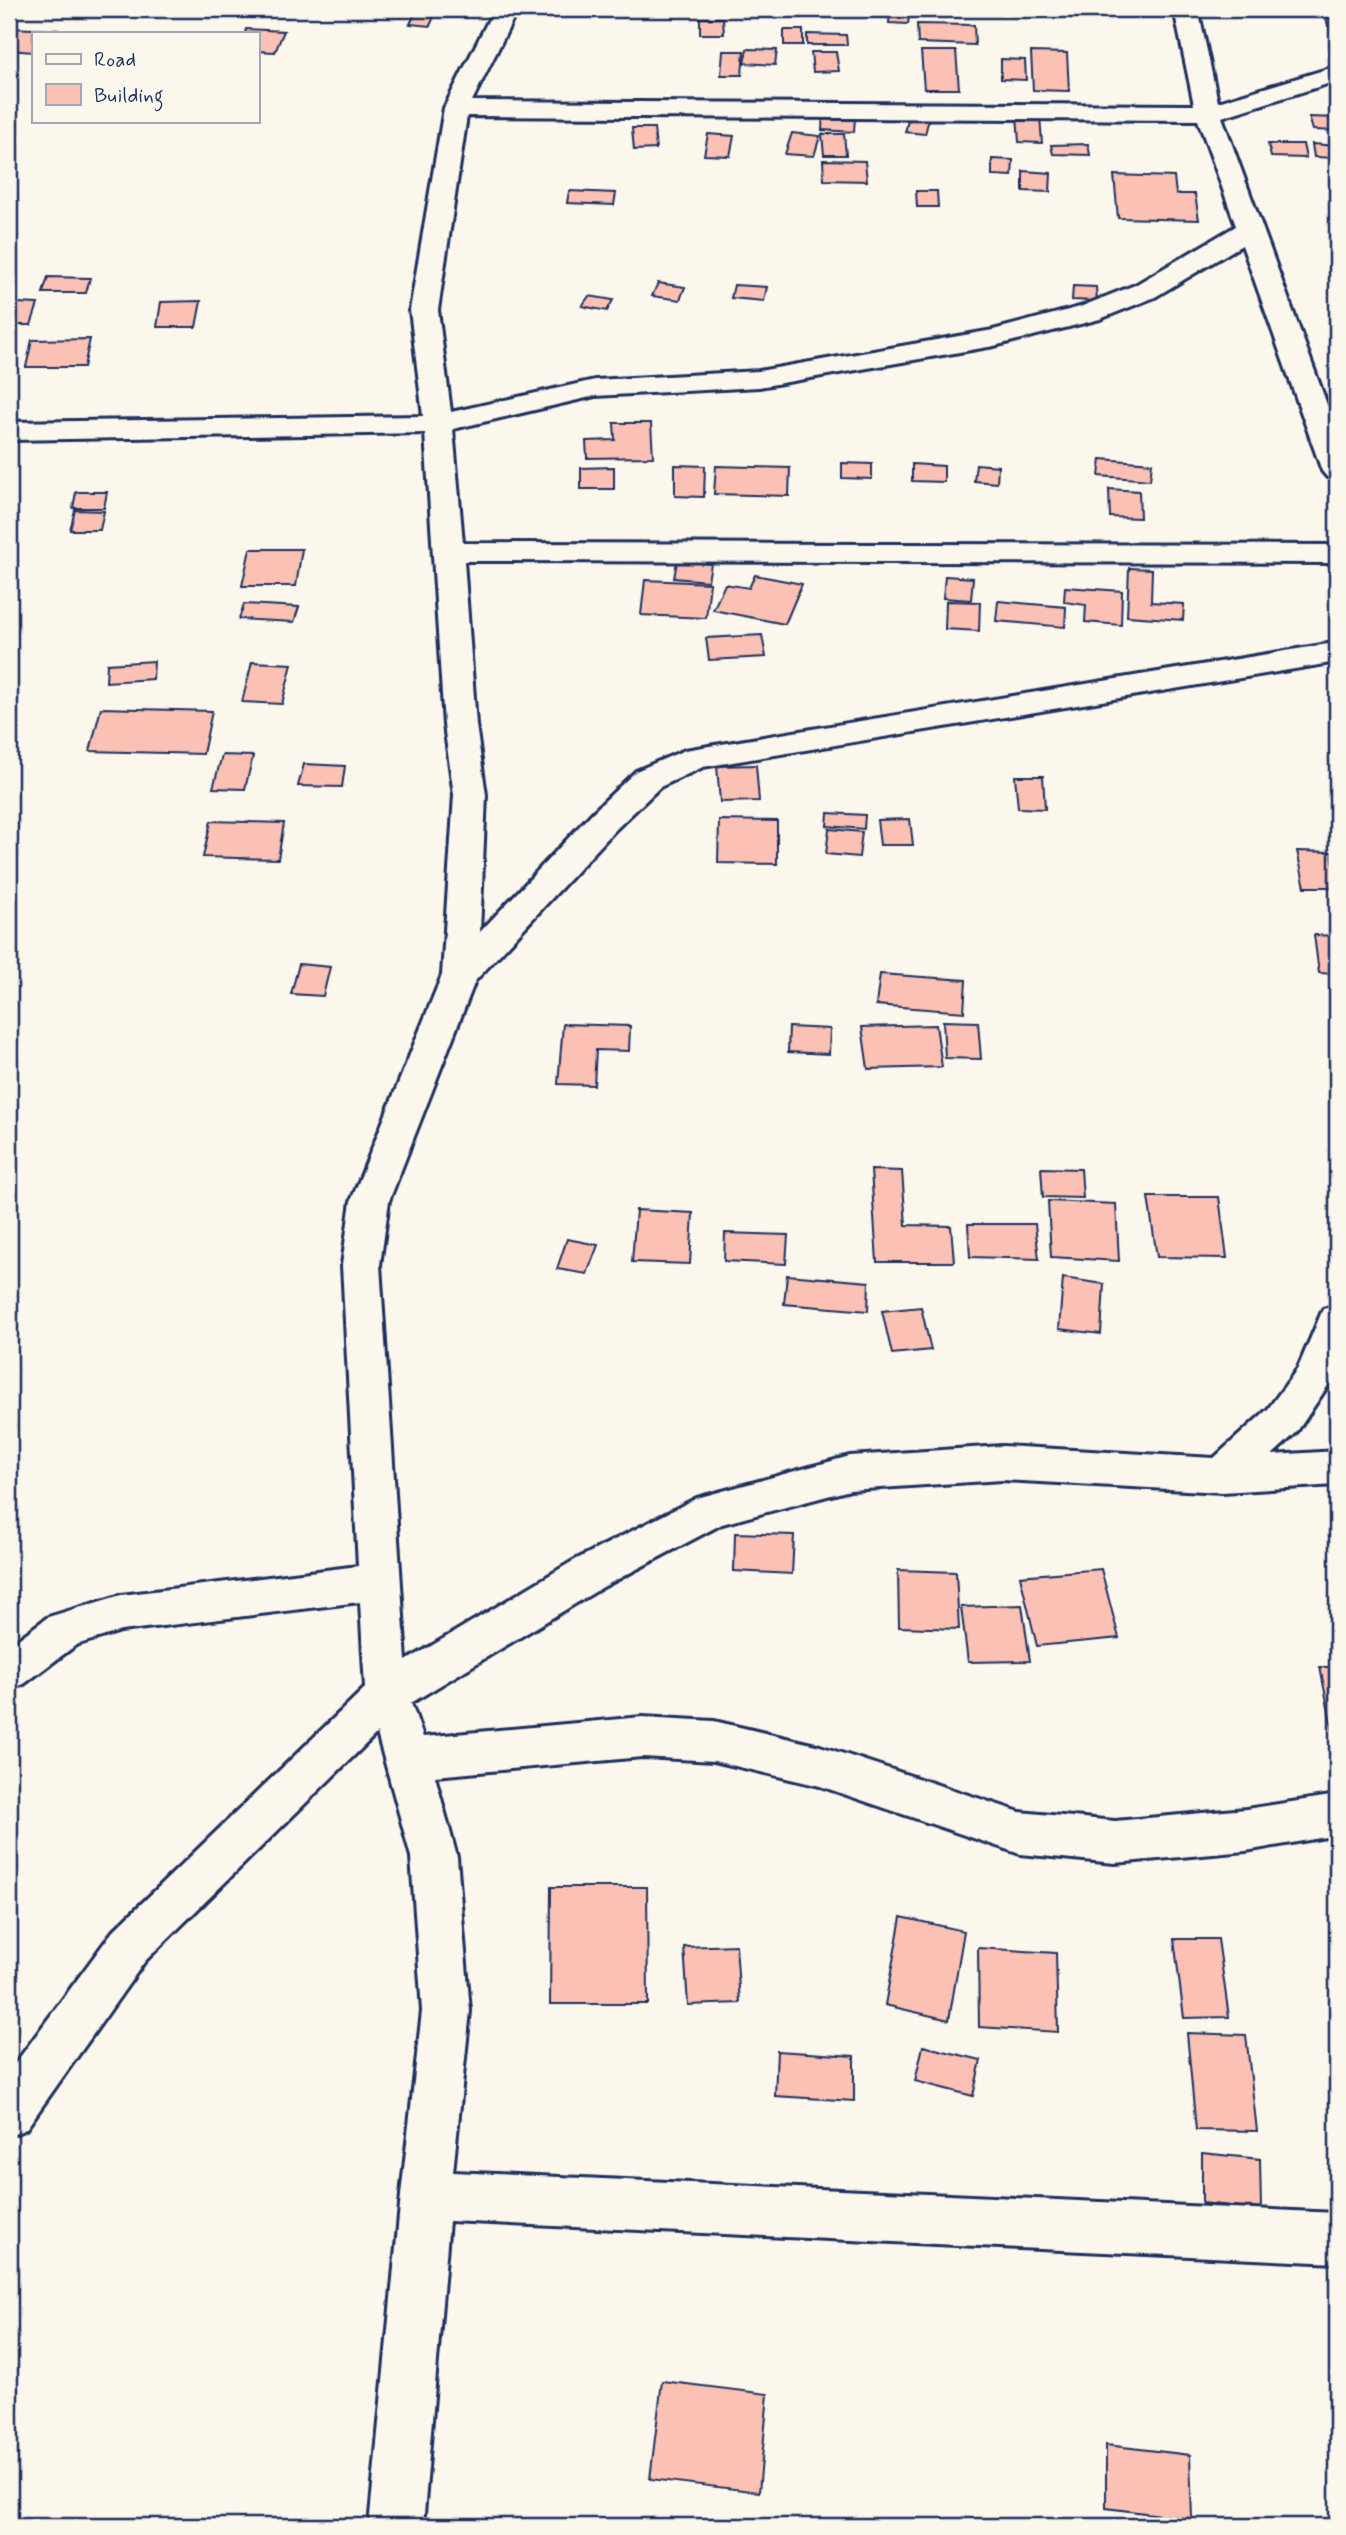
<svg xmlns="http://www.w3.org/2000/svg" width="1346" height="2535" font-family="Mynerve,sans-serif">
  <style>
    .building { fill: #fbc1b4; stroke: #1b2f5e; stroke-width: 2 }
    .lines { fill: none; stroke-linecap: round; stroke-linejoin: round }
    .minor-casing { stroke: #1b2f5e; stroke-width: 6 }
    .minor { fill: #fbf7ec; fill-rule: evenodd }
  </style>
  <rect width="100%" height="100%" fill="#fbf7ec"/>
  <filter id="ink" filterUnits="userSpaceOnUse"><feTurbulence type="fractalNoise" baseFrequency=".0143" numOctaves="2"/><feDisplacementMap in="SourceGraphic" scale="14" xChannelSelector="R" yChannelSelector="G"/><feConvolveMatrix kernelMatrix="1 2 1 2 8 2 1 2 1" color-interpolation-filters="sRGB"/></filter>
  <g filter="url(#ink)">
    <g class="building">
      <path d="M890,10L910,11L908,24L889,23Z"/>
      <path d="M416,12L435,14L430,26L410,24Z"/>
      <path d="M1325,13H1337V26H1328Z"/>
      <path d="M700,18H723L724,34H700Z"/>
      <path d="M917,24L974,25L975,45L918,43Z"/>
      <path d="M9,28L58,30L57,33H33V52L9,50Z"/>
      <path d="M246,29L284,31L275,52L257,51V33H245Z"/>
      <rect x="784" y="30" width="19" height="15"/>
      <path d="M807,34L846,35L847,45H807Z"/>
      <path d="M747,49L777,50L775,65L744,63Z"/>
      <path d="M723,51H744L742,75H721Z"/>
      <path d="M921,51H956L959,89H924Z"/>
      <path d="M811,52H836L839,71L813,72Z"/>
      <path d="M1031,52L1067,53L1069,91L1033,90Z"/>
      <path d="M1001,59L1025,60L1026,80L1001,79Z"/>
      <path d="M910,113L930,115L925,134L905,132Z"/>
      <path d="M823,116L855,117L854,132L822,130Z"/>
      <path d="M1017,116H1040L1042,143L1019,142Z"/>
      <path d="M1309,117L1337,118V131L1313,130Z"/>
      <path d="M632,128H654L656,149L634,150Z"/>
      <path d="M792,133L820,136L814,156L785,154Z"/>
      <path d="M708,134L734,136L730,156L704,155Z"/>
      <path d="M822,134H844L846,155H824Z"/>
      <path d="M1088,144L1090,155L1053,154L1051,145Z"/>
      <path d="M1268,144H1303L1306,158L1271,157Z"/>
      <path d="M1312,144L1337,146V158L1314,157Z"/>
      <path d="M992,159L1013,160L1012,176L992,175Z"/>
      <path d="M823,160L865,161L867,181L824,180Z"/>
      <path d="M1023,171L1051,173L1050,192L1023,191Z"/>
      <path d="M1114,175L1174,177L1176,194H1195L1199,220L1118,218Z"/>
      <path d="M569,191L616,193L614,205L567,203Z"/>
      <path d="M916,191H937L938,207H917Z"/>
      <path d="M48,277L90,278L86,293H43Z"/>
      <path d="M658,283L685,287L680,300L652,296Z"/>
      <path d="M734,285L767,287L764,301L731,298Z"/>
      <path d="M1073,286L1096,287L1097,301L1072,300Z"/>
      <path d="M589,296L613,300L607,311L582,306Z"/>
      <path d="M201,301L196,327H157L161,302Z"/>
      <path d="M17,303L38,304L31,325H11Z"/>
      <path d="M90,339L84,367H26L32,340Z"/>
      <path d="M614,423H651L653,457L587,458L586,441L615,440Z"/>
      <path d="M1101,459L1152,463L1150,480L1099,476Z"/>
      <path d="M842,463L872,464V479L842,478Z"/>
      <path d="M912,464L944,466V482L912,481Z"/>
      <path d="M976,464L998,466L997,483L974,481Z"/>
      <path d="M675,465L705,466L704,497L675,496Z"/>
      <path d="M716,466L790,468L789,496L714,494Z"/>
      <path d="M614,467V489H581V468Z"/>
      <path d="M1109,489L1139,491L1140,518L1110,517Z"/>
      <path d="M76,492H107L104,508H73Z"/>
      <path d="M75,510L104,511L100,530H70Z"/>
      <path d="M250,549H302L296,586H242Z"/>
      <path d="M677,561L711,564L708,581L674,578Z"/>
      <path d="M1129,568L1152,569L1151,602L1184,604L1183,620L1127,616Z"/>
      <path d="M755,575L802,584L785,624L713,610L725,584L749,588Z"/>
      <path d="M945,576L973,578L971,600L943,598Z"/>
      <path d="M645,580L710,583L706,618L641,615Z"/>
      <path d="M1065,587L1122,591L1121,625L1085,622L1086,605L1064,602Z"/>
      <path d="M946,601L980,602L979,631L945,629Z"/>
      <path d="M998,601L1066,607L1065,627L996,621Z"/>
      <path d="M244,604L299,607L294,622L239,619Z"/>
      <path d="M762,635L766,657L709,660L706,638Z"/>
      <path d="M154,661L153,679L106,682L107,664Z"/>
      <path d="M252,662L292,664L282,704L242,702Z"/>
      <path d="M101,708L212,711L203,754L90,751Z"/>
      <path d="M222,755L253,756L245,789L213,788Z"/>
      <path d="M304,764L345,766L342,787L298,786Z"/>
      <path d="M756,765L759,801L720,802L717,766Z"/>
      <path d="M1015,776H1043L1045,809L1018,808Z"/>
      <path d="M828,813L865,815L864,829L827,826Z"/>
      <path d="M910,819L913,845H880L877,820Z"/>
      <path d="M719,820L777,821V864L718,863Z"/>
      <path d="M211,821L284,823L278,859L203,857Z"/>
      <path d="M829,829L862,832L859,857L826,854Z"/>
      <path d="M1297,851L1332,852L1337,887H1305Z"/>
      <path d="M1314,935L1337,936V974L1319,973Z"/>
      <path d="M299,964L330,967L323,996L291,994Z"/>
      <path d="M880,974L966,980L964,1012L876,1005Z"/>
      <path d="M943,1021L978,1022L981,1059L945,1058Z"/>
      <path d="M563,1024L630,1026L629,1051L596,1050L594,1085L558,1084Z"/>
      <path d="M936,1025L942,1067L868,1069L862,1027Z"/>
      <path d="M789,1027L830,1029L829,1054L788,1052Z"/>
      <path d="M1041,1168L1081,1169L1083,1198L1043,1197Z"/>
      <path d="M871,1170L902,1171L906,1225L951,1226L954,1262H877Z"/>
      <path d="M1148,1197H1219L1227,1258L1157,1257Z"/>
      <path d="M1048,1201L1116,1204L1119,1261L1051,1257Z"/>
      <path d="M636,1210L693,1213L690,1264L632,1262Z"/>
      <path d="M968,1224H1035L1039,1259L970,1257Z"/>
      <path d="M725,1233L788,1235L786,1264L724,1261Z"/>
      <path d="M567,1239L598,1245L587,1274L557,1269Z"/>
      <path d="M787,1275L869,1282L868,1311L784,1304Z"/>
      <path d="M1063,1278L1104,1284L1101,1334L1059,1329Z"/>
      <path d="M921,1307L931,1350L892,1354L882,1311Z"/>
      <path d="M735,1533L794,1535L792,1574L734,1571Z"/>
      <path d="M1101,1569L1119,1638L1037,1646L1020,1576Z"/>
      <path d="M898,1570L956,1572L959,1629L899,1627Z"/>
      <path d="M1022,1605L1030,1661L968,1662L961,1607Z"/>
      <path d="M1320,1667H1337V1753Z"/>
      <path d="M551,1887H647L648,2004H550Z"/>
      <path d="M901,1917L964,1931L949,2020L885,2005Z"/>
      <path d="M1174,1939H1218L1229,2017L1184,2018Z"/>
      <path d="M736,1945L740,2003L688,2005L684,1947Z"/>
      <path d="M978,1948L1056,1953L1058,2032L979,2027Z"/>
      <path d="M1187,2033L1246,2035L1257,2131L1196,2130Z"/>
      <path d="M923,2046L981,2060L973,2096L915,2081Z"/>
      <path d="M777,2051L854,2056V2101L775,2096Z"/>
      <path d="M1202,2153L1260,2159L1261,2209L1202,2203Z"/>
      <path d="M662,2381L768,2394L759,2492L650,2479Z"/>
      <path d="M1106,2445L1190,2455L1192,2519L1106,2508Z"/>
    </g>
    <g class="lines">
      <defs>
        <path id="minor" d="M494,9H518L472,101L1194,105L1174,9H1198L1218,102L1337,66V81L1222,117L1337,432V480L1327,477L1322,471L1242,245L1155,297L1100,319L994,346L759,387L595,396L453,429L463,543L1337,545V563L464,561L476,725L486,795L480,932L592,813L636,771L685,750L1334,643L1337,644V662L703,767L660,787L616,829L475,981L389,1201L380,1265L406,1661L573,1561L697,1498L850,1456L1002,1446L1214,1458L1268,1409L1298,1368L1323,1309L1337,1305V1369L1335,1375L1296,1433L1272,1455L1337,1451V1485L1222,1492L1002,1480L850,1490L722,1524L603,1587L411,1703L423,1737L642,1717L714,1721L820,1746L1020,1812L1115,1821L1246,1809L1337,1795V1835L1246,1851L1115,1863L1020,1854L820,1786L714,1761L642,1757L435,1776L457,1857L470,2011L453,2172L1337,2213V2263L449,2221L423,2526H369L401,2195L422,2011L411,1857L377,1733L145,1961L26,2129L9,2136V2072L113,1931L365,1688L360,1602L121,1631L76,1645L24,1684L9,1690V1646L48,1617L121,1595L358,1566L342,1265L351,1201L442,975L454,795L444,725L425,433L9,440V422L423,416L410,310L444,108ZM467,116L1198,120L1236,226L1135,285L1080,307L993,330L759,371L595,380L451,412L438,310Z"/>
      </defs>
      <use href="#minor" class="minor-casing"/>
      <use href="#minor" class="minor"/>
    </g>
  </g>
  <rect width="1346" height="2535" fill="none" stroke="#fbf7ec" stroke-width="35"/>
  <rect x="18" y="18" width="1311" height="2500" fill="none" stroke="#1b2f5e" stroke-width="2.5" filter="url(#ink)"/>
  <rect x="32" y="32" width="228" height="91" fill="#fbf7ec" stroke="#a1a7b3" stroke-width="2"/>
  <rect x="46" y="54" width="35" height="10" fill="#fbf7ec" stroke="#a1a7b3" stroke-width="2"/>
  <text x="94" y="66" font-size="21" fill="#1b2f5e">Road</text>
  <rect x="46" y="84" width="35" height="21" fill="#fbc1b4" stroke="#a1a7b3" stroke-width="2"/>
  <text x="94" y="102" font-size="21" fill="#1b2f5e">Building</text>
</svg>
